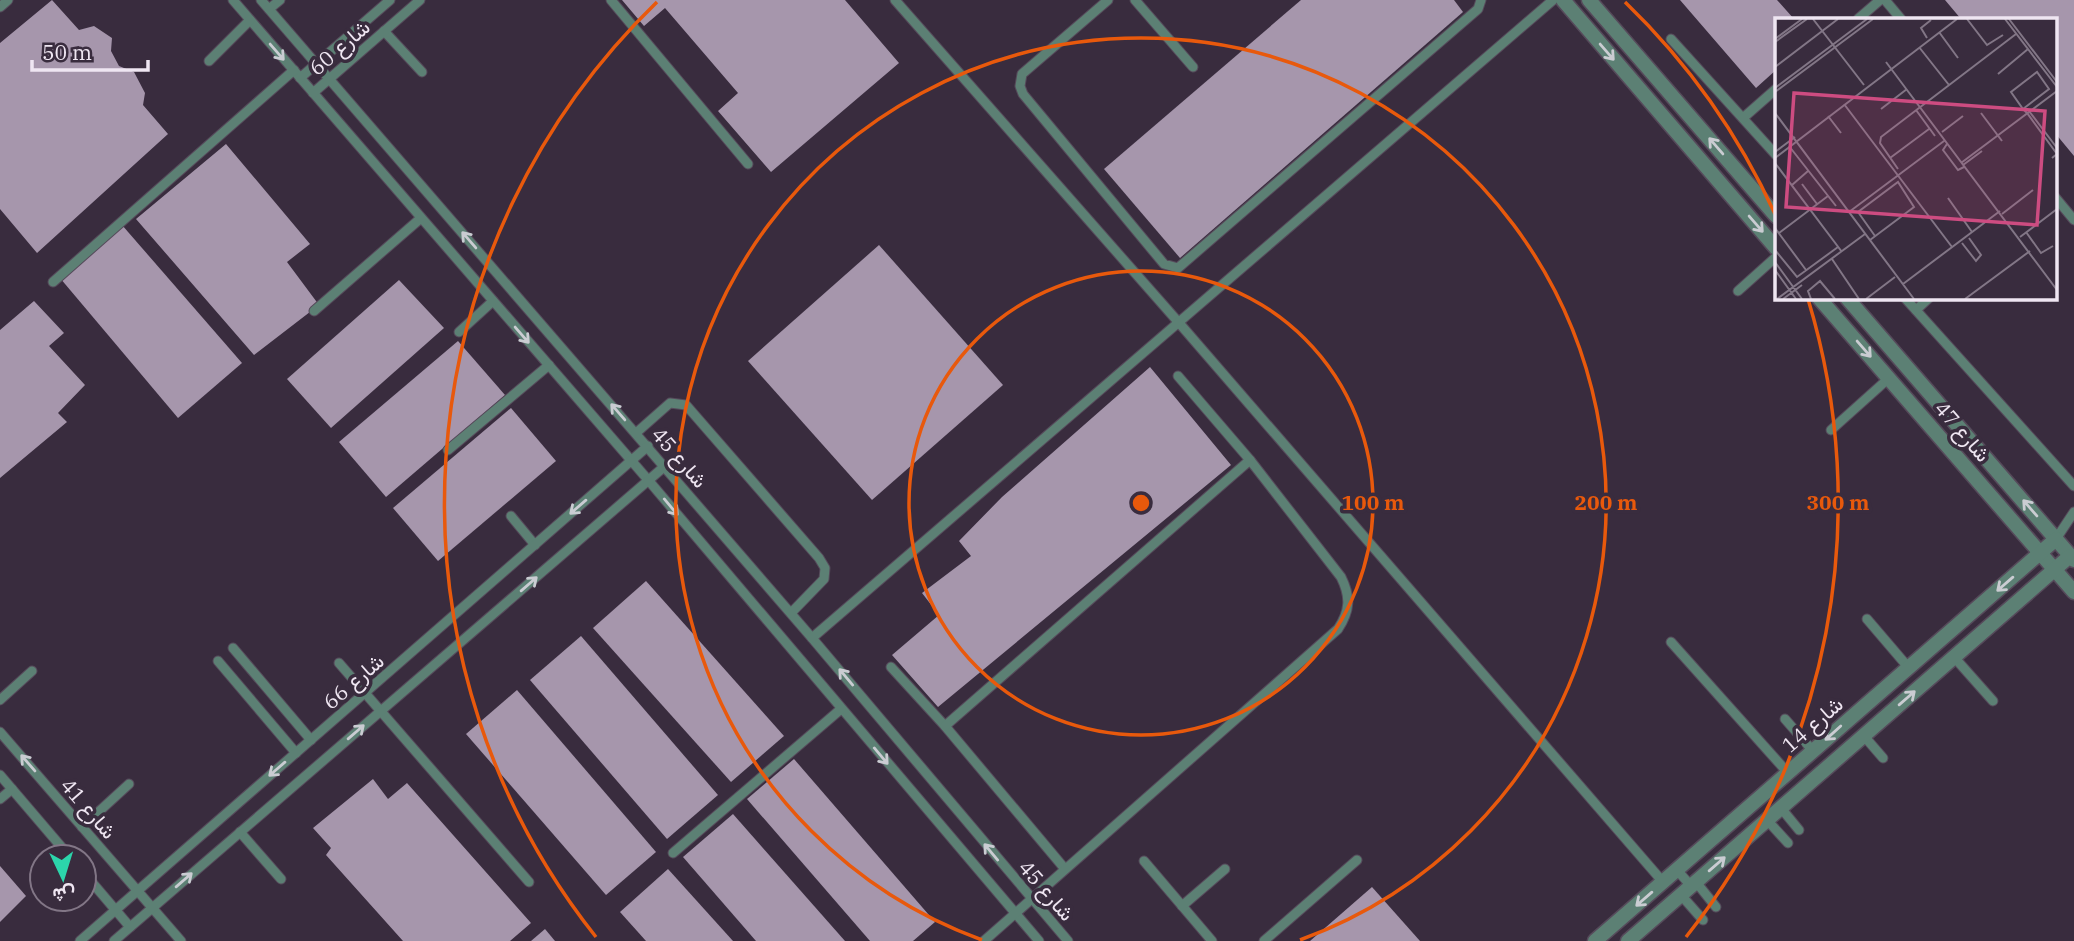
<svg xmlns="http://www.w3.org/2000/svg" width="2074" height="941" font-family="'IBM Plex Serif',Vazirmatn,serif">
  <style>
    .building { fill: #a696ac }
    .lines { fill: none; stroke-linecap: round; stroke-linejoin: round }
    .service-casing { stroke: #564a5b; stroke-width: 11 }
    .minor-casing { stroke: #564a5b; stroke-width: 17 }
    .service { stroke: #5c8074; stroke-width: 9 }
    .minor { stroke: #5c8074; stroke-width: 14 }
    .oneway { stroke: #caccd2 }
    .ring { fill: none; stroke: #e8590c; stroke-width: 3.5 }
    .labels { text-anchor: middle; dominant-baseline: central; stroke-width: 7; stroke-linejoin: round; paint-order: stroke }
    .street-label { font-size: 21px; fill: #efe6f2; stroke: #392c3e }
    .inset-road { fill: none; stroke: #827686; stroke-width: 2 }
    .view { fill: #cd4c81; fill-opacity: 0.15; stroke: #cd4c81; stroke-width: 3.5 }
    .inset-edge { fill: none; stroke: #efe6f2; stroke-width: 3.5 }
    .centre { fill: #e8590c; stroke: #392c3e; stroke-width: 3.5 }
    .ring-label { font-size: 21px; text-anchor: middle; font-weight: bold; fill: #e8590c; stroke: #392c3e; stroke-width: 7; stroke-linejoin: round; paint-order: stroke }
  </style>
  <rect width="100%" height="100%" fill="#392c3e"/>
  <g class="building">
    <path d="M52,0L79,30L94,26L112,38L111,51L119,66L134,72L145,93L143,105L168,134L37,253L0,209V43Z"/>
    <path d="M622,0H845L899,63L771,172L718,111L738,93L665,8L644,26Z"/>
    <path d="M1301,0H1454L1463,12L1180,258L1104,169Z"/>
    <path d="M1680,0H1777L1794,19H1776V70L1756,88Z"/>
    <path d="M1945,0H2074V156L2055,133V19H1961Z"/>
    <path d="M226,144L310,244L287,262L319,305L254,355L136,219Z"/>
    <path d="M122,225L242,363L178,418L60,278Z"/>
    <path d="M879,245L1003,385L872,500L748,361Z"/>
    <path d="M399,280L444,328L331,428L287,379Z"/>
    <path d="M34,301L64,333L49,346L85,385L58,413L67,422L0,478V330Z"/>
    <path d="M458,341L505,395L386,497L339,442Z"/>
    <path d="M1150,367L1231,465L938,707L892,655L939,615L922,593L971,556L959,541L1002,497Z"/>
    <path d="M511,408L556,461L438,561L393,508Z"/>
    <path d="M646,581L784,736L731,782L593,628Z"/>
    <path d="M581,636L718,795L667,839L530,680Z"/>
    <path d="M517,690L656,852L606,895L466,734Z"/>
    <path d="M794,759L935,922L913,941H870L747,799Z"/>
    <path d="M373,779L388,799L407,783L531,923L510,941H403L326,855L331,848L313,828Z"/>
    <path d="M733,814L845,941H756L683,857Z"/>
    <path d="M0,866L26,896L0,922Z"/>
    <path d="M668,869L733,941H646L620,912Z"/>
    <path d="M1372,887L1420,941H1310Z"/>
    <path d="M545,929L555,941H531Z"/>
  </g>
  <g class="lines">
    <defs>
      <g id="service">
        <path d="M233,0L649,481L1039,941"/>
        <path d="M261,0L812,638L1068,941"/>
        <path d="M611,0L748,164"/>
        <path d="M895,0L1180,324L1663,882"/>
        <path d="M1108,0L1022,74L1020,86L1023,94L1164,264L1178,268L1478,9L1481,0"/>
        <path d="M1135,0L1193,67"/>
        <path d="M1885,0L1901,19"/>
        <path d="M0,7L8,0"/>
        <path d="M269,9L280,0"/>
        <path d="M1858,19L1880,0"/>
        <path d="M384,31L422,72"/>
        <path d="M1671,39L1776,155"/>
        <path d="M209,61L250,20"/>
        <path d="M300,78L390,0"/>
        <path d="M313,93L420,0"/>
        <path d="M1743,118L1776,89"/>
        <path d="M2055,197L2074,220"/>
        <path d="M53,282L294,70"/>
        <path d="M1738,291L1776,257"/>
        <path d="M1905,298L2074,486"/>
        <path d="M1916,310L1929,298"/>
        <path d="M314,311L421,218"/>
        <path d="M459,332L493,301"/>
        <path d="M1831,430L1889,378"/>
        <path d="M636,433L670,403L686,405L819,558L825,568L824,579L791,613"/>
        <path d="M448,450L549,365"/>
        <path d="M511,516L535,545"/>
        <path d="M2056,539L2074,512"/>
        <path d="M1867,619L1908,667"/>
        <path d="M812,638L1553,0"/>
        <path d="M1671,642L1788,773"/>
        <path d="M233,648L311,740"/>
        <path d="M1954,657L1993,701"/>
        <path d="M218,661L296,753"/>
        <path d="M339,663L529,882"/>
        <path d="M891,667L945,726L1065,869"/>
        <path d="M0,700L32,671"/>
        <path d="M1785,719L1813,751"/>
        <path d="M945,726L1250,460"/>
        <path d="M0,732L181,941"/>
        <path d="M1864,736L1883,758"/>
        <path d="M0,775L70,857"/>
        <path d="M0,799L12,789"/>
        <path d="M1781,808L1799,830"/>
        <path d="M1767,820L1788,843"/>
        <path d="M82,827L129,784"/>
        <path d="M240,832L281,879"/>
        <path d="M673,853L841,709"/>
        <path d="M1144,861L1212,941"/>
        <path d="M1677,870L1691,886"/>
        <path d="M84,873L130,927"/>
        <path d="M1696,882L1716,907"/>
        <path d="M1681,895L1703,920"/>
        <path d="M1182,906L1225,869"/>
        <path d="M80,941L648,446"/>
        <path d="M114,941L665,466"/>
        <path d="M984,941L1338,629C1350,611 1351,597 1341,577L1250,460L1178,376"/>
        <path d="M1264,941L1357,860"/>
      </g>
      <g id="minor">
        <path d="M1563,0L1776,248"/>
        <path d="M1589,0L1776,216"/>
        <path d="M1819,298L2074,592"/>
        <path d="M1847,298L2074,560"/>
        <path d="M1595,941L2056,539"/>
        <path d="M1628,941L2070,556"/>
      </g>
    </defs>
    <use href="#service" class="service-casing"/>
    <use href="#minor" class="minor-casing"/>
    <use href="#service" class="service"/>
    <use href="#minor" class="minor"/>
  </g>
  <defs><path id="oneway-shaft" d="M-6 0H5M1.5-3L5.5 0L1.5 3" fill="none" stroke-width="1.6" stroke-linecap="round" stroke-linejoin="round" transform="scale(1.75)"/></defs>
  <g class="oneway">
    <use href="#oneway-shaft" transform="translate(277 52) rotate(49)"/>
    <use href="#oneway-shaft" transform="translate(1607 52) rotate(49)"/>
    <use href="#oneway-shaft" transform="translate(1716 146) rotate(-131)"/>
    <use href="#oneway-shaft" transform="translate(1756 224) rotate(49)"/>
    <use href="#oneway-shaft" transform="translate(469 240) rotate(-131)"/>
    <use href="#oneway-shaft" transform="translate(522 335) rotate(49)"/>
    <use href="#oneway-shaft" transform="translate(1864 349) rotate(49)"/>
    <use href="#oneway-shaft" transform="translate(618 412) rotate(-131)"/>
    <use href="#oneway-shaft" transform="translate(578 507) rotate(139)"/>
    <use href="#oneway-shaft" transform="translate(671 507) rotate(50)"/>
    <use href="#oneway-shaft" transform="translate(2030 508) rotate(-131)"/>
    <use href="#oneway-shaft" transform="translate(529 584) rotate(-41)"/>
    <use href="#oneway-shaft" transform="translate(2005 584) rotate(139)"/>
    <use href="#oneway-shaft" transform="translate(846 677) rotate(-130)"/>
    <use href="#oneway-shaft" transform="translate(1907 698) rotate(-41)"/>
    <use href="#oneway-shaft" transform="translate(356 732) rotate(-41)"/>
    <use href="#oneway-shaft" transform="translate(1833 733) rotate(138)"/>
    <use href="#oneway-shaft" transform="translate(881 756) rotate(50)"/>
    <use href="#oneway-shaft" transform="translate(28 763) rotate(-131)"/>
    <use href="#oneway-shaft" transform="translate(277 769) rotate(139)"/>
    <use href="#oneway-shaft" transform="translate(991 852) rotate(-130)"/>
    <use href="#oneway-shaft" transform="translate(1717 864) rotate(-41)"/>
    <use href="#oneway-shaft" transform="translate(184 880) rotate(-41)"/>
    <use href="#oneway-shaft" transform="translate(1644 899) rotate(139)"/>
  </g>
  <g class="ring">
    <circle cx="1141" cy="503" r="232"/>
    <path d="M982 940A465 465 0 1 1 1300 940"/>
    <path d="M596 937A697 697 0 0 1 657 2M1625 2A697 697 0 0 1 1775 214M1808 299A697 697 0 0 1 1686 937"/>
  </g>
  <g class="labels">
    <g class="street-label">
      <text transform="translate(339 47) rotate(-41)">شارع 60</text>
      <text transform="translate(1963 431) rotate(49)">شارع 47</text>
      <text transform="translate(680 457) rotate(49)">شارع 45</text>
      <text transform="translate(353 681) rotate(-41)">شارع 66</text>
      <text transform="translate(1812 724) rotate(-41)">شارع 14</text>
      <text transform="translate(89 808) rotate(49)">شارع 41</text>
      <text transform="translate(1047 890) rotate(49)">شارع 45</text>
    </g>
  </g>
  <g transform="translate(1775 18)">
    <rect width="282" height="282" fill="#392c3e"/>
    <path class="inset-road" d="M38,1L89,67M192,1L212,27L228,17M230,1L282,69M234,1L282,64M164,14L183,40M152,20L146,10L156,2M0,21L27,1M0,24L32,1M144,29L174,67M111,44L282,272M0,49L63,1M223,56L253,31M0,70L92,1M0,74L98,1M69,86L177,229M106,91L132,71M248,91L274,71L262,54L236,74L248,91L252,95L282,136L277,140M141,92L160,118M254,93L282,130M0,95L139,281M206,95L227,123M53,98L66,115M167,114L188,98M172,126L168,132L183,152L189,149M14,128L61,188M0,134L20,119M0,140L182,1M115,140L154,111M0,145L67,234M186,145L282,73M188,147L207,133M123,151L105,125L106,119L241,16M27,166L42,186M17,167L33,153M173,180L197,214M74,194L169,123M227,196L258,172M0,210L31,252M251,214L266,235L278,228M4,215L53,178M245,219L282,191M95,222L139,189L123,164L83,194L100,218M187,225L201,243L206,237L194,220M0,232L22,259L63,229M57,241L84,281M0,244L27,281M0,252L21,281M128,266L225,193M2,281L90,216M8,281L27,267M36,281L33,273L45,263L60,281M91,281L120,259M190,281L255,233"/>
    <path class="view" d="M19,75L270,93L262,207L11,189Z"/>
    <rect width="282" height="282" class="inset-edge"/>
  </g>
  <circle cx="1141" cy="503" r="10" class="centre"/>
  <g class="ring-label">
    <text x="1373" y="510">100 m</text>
    <text x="1606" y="510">200 m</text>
    <text x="1838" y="510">300 m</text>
  </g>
  <g transform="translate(63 878) rotate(176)"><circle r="33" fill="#392c3e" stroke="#827686" stroke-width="2"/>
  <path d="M0-5L12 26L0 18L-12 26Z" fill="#2cd5ab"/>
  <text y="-10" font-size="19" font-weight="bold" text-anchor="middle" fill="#efe6f2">ش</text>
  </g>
  <path d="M32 60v10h116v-10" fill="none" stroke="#efe6f2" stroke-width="3.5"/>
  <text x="42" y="60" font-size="21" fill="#efe6f2" stroke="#392c3e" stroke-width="5" paint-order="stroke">50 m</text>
</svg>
